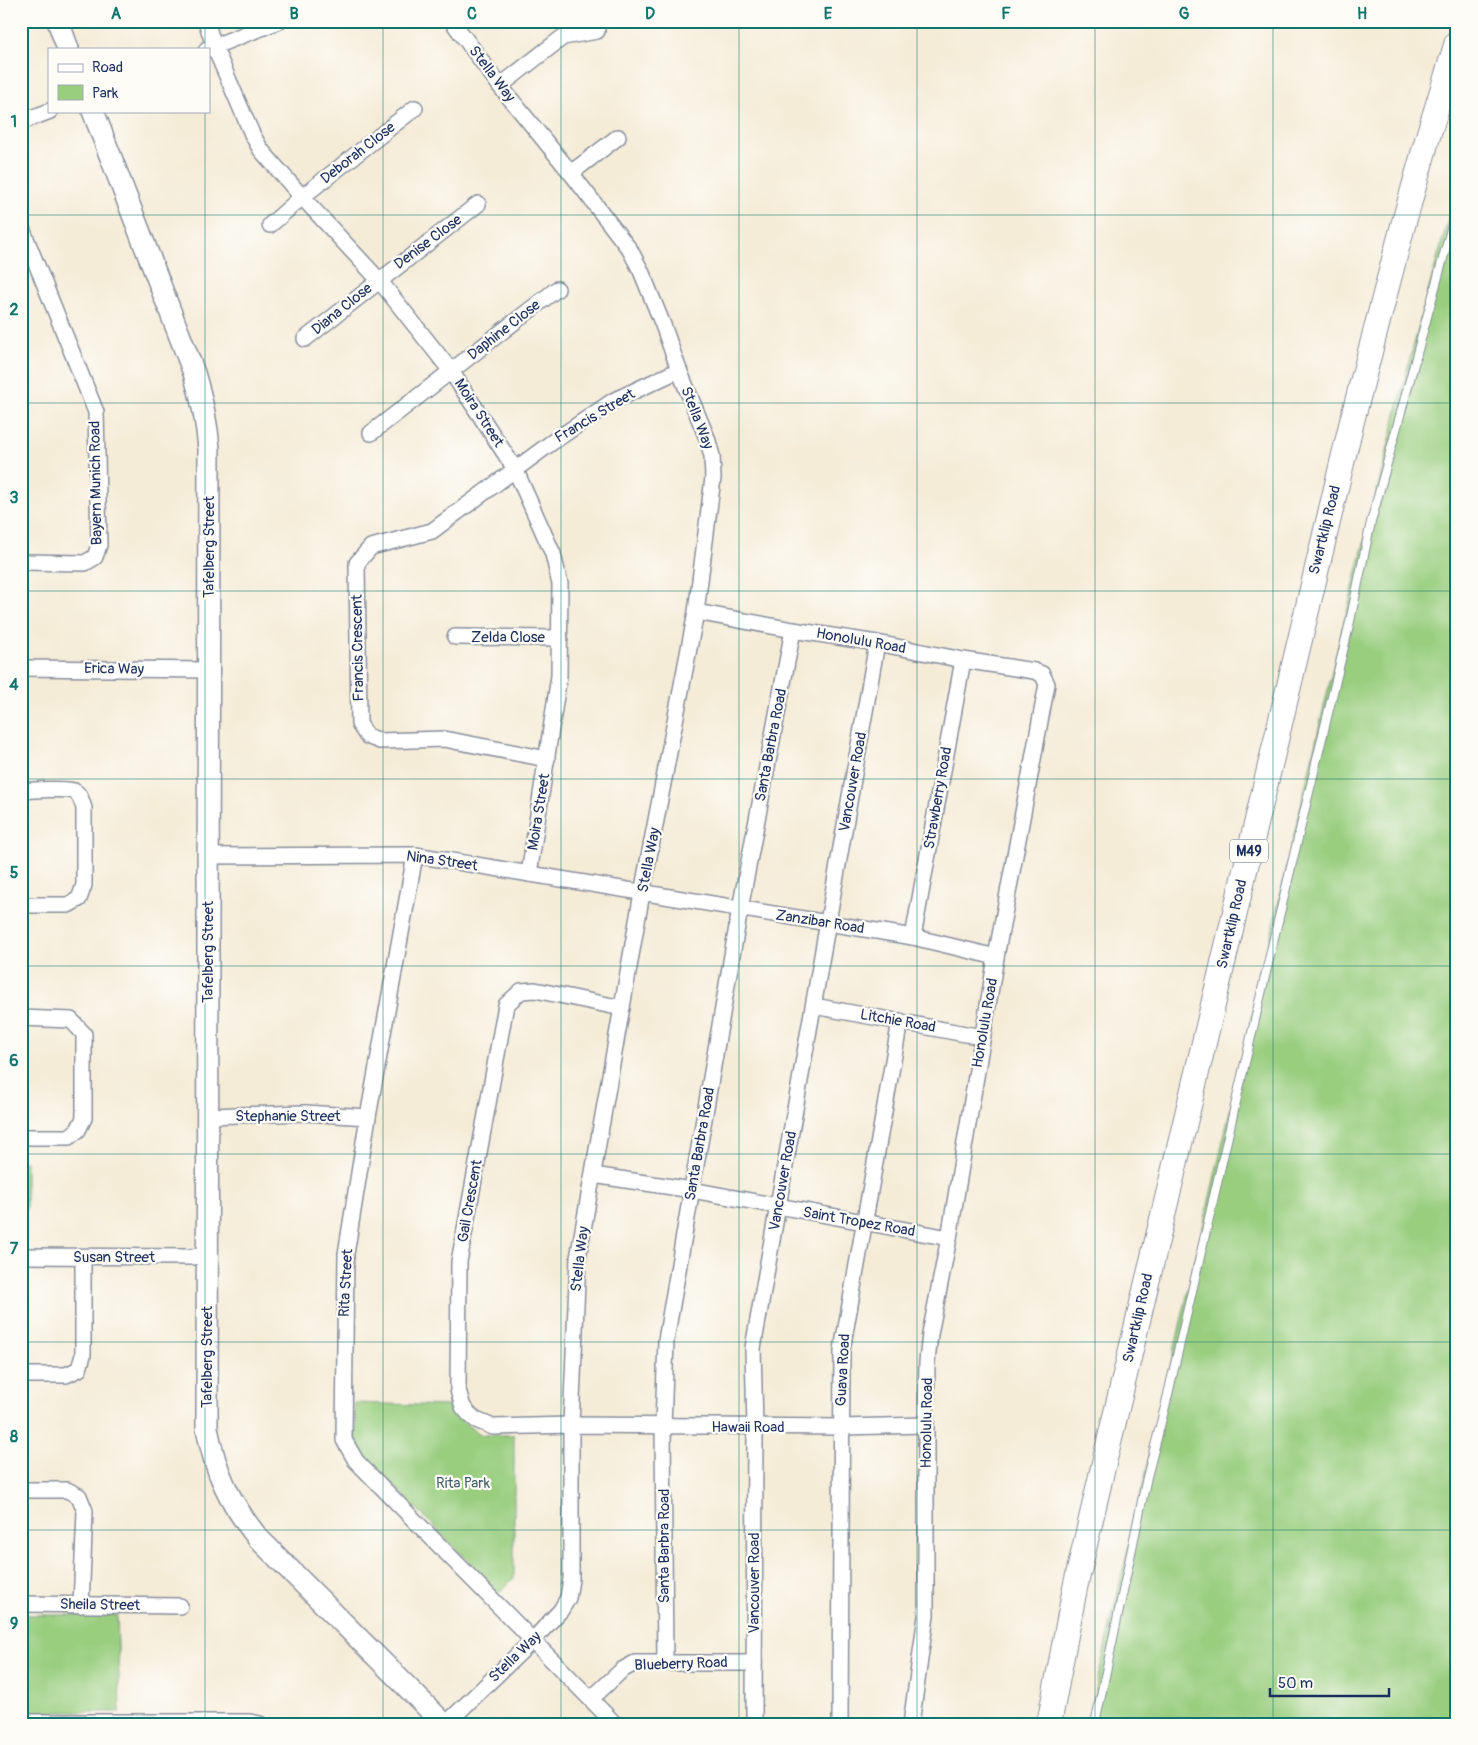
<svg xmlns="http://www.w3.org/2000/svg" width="1478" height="1745" font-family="Pangolin,sans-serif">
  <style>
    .green { fill: #99ce7f; stroke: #5a7e6e }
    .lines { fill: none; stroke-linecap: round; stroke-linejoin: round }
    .lane-casing { stroke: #888e9b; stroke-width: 10 }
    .street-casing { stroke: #888e9b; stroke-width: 18 }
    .secondary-casing { stroke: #888e9b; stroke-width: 24 }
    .primary-casing { stroke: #888e9b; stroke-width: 26 }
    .lane { stroke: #fff; stroke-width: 8 }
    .street { stroke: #fff; stroke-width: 15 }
    .secondary { stroke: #fff; stroke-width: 21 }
    .primary { stroke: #fff; stroke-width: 24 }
    .grid { fill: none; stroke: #0f766e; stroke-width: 1; stroke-opacity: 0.55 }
    .labels { text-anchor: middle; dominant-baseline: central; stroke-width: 4.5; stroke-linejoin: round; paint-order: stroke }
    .shield { fill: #fdfcf7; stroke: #5f6c8c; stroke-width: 1 }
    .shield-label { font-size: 14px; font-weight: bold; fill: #1b2f5e }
    .street-label { font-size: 15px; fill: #1b2f5e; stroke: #fdfcf7 }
    .park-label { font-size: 15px; fill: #415f68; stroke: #fdfcf7 }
    .neatline { fill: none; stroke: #0f766e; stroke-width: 2 }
    .grid-label { font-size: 16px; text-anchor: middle; font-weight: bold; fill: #0f766e }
  </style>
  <rect width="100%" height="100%" fill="#fdfcf7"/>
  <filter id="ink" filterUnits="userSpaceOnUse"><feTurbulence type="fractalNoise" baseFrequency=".02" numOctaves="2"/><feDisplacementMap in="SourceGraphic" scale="10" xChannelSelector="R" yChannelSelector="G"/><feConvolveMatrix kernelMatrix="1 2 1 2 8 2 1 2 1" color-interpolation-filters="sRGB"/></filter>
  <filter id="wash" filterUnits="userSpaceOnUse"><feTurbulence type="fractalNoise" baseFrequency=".0096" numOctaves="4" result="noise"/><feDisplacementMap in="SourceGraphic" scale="20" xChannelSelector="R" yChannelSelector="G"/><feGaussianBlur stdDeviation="1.12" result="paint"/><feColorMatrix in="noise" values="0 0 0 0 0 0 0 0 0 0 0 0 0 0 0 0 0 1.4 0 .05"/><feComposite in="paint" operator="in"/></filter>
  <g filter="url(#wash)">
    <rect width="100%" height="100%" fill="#f5ecd8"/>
    <g class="green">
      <path d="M1457,186V1724H1090L1098,1678L1334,664L1409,362Z"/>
      <rect x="21" y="1162" width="5" height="85"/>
      <path d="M354,1403L448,1406L468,1426L482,1435H514V1578L499,1593L362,1453L356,1440Z"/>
      <path d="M21,1615H117L120,1712H21Z"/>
    </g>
  </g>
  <g filter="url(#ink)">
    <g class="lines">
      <defs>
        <path id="lane" d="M1095,1724L1147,1477L1166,1403L1274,938L1349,626L1371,522L1457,207"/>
        <g id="street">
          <path d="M206,21L214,46L252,134L261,150L302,197L379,280L451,371L515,469L553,554L560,584L559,676L529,874"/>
          <path d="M207,49L279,21"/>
          <path d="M500,86L563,37L597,31"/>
          <path d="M21,122L50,111"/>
          <path d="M571,173L618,137"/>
          <path d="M270,225L302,197L415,108"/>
          <path d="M21,226L96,412L99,545L95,557L85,563L21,562"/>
          <path d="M305,339L478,204"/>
          <path d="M371,433L557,289"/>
          <path d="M696,612L793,630L877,643L963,660L1034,671L1042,674L1047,684L996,957L949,1238L930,1334L927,1362L926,1425V1616L911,1724"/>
          <path d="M455,637L560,638"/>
          <path d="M21,668L208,670"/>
          <path d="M547,759L444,739L380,741L367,736L359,724L357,563L371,547L432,531L551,443L613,401L679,370"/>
          <path d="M21,791C32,790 66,788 74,791C80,794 82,802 84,808V885L79,899L68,905H21"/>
          <path d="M415,855L368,1117L346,1254L344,1440L356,1461L615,1724"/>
          <path d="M209,856L415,855L913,937L996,957"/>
          <path d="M913,937L963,660"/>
          <path d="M814,1006L982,1037"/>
          <path d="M622,1008L535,990L521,991L506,1005L459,1262L458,1390L463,1407L469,1414L476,1420L493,1427L571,1425L841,1427L926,1425"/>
          <path d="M21,1018L71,1020L84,1034V1118L78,1130L69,1137H21"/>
          <path d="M207,1116L305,1113L368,1117"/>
          <path d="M593,1175L692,1190L949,1238"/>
          <path d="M21,1256L192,1257L207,1255"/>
          <path d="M21,1375H66L79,1369L83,1355V1257"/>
          <path d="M21,1490H67L79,1496L85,1511L81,1605"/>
          <path d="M21,1604L180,1606"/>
          <path d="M665,1663L663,1427L666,1340L740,909L793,630"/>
          <path d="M591,1699L622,1670L635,1663H754"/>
          <path d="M21,1722H250L260,1724"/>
          <path d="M446,1724L533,1640L561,1610L568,1598L571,1579V1425L578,1258L642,893L696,612L713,478L712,456L707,438L679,370L663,325L641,271L630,250L571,173L500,86L452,21"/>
          <path d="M754,1724L755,1427L753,1348L877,643"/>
          <path d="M840,1724L842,1350L900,1021"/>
        </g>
        <g id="secondary">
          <path d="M58,21L68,49"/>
          <path d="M93,111L194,373C202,399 207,422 209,449L207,1428C215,1472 230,1503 258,1538L444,1724"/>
        </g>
        <path id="primary" d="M1049,1724L1075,1588L1104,1463L1352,421L1402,229L1429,133L1457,42"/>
      </defs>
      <use href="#lane" class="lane-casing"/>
      <use href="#street" class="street-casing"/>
      <use href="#secondary" class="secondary-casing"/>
      <use href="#primary" class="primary-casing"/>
      <use href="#lane" class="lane"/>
      <use href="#street" class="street"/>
      <use href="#secondary" class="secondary"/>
      <use href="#primary" class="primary"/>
    </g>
  </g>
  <path class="grid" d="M205,21V49M383,21V1724M561,21V1724M739,21V1724M917,21V1724M1095,21V1724M1273,21V1724M205,111V1724M21,215H1457M21,403H1457M21,591H1457M21,779H1457M21,966H1457M21,1154H1457M21,1342H1457M21,1530H1457"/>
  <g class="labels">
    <rect class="shield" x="1230" y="839.5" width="38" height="23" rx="4"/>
    <g class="shield-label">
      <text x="1249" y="851">M49</text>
    </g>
    <g class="street-label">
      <text transform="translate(492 74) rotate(53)">Stella Way</text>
      <text transform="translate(358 153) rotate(-38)">Deborah Close</text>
      <text transform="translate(428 242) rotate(-37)">Denise Close</text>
      <text transform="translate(342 309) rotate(-39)">Diana Close</text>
      <text transform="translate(504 330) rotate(-38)">Daphine Close</text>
      <text transform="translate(479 413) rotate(57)">Moira Street</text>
      <text transform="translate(595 416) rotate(-31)">Francis Street</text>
      <text transform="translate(697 418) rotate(69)">Stella Way</text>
      <text transform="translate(96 483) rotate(-91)">Bayern Munich Road</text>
      <text transform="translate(1325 530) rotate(-76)">Swartklip Road</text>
      <text transform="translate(209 547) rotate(-90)">Tafelberg Street</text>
      <text x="508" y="637">Zelda Close</text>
      <text transform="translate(861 641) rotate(10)">Honolulu Road</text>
      <text transform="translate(358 648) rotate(-91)">Francis Crescent</text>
      <text transform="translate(114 669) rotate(1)">Erica Way</text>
      <text transform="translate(771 745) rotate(-79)">Santa Barbra Road</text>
      <text transform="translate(853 782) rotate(-80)">Vancouver Road</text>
      <text transform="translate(938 798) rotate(-80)">Strawberry Road</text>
      <text transform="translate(539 812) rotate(-81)">Moira Street</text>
      <text transform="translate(649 860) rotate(-79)">Stella Way</text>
      <text transform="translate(442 861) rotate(8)">Nina Street</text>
      <text transform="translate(820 922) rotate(9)">Zanzibar Road</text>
      <text transform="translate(1232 924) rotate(-77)">Swartklip Road</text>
      <text transform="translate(208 952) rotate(-90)">Tafelberg Street</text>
      <text transform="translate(898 1021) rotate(10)">Litchie Road</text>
      <text transform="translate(985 1023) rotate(-80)">Honolulu Road</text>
      <text x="288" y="1116">Stephanie Street</text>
      <text transform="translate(700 1144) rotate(-80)">Santa Barbra Road</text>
      <text transform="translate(783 1181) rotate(-80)">Vancouver Road</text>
      <text transform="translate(470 1201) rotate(-80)">Gail Crescent</text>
      <text transform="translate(859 1222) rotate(10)">Saint Tropez Road</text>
      <text x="114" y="1257">Susan Street</text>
      <text transform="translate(580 1259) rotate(-83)">Stella Way</text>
      <text transform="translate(346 1283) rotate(-87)">Rita Street</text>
      <text transform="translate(1138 1318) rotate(-77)">Swartklip Road</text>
      <text transform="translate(207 1357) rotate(-90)">Tafelberg Street</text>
      <text transform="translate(843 1370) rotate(-87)">Guava Road</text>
      <text transform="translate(927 1423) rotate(-89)">Honolulu Road</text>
      <text x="748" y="1427">Hawaii Road</text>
      <text transform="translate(664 1546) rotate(-90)">Santa Barbra Road</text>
      <text transform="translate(754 1583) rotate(-90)">Vancouver Road</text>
      <text transform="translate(100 1605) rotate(1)">Sheila Street</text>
      <text transform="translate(515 1657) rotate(-44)">Stella Way</text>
      <text transform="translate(681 1664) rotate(-2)">Blueberry Road</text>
    </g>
    <g class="park-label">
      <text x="463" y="1483">Rita Park</text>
    </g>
  </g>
  <rect width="1478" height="1745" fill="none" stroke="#fdfcf7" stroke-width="55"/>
  <rect x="48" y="48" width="162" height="65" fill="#fdfcf7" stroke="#a3aaba"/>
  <rect x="58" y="64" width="25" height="8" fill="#ffffff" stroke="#a3aaba"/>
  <text x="92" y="72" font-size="15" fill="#1b2f5e">Road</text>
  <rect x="58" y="85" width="25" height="15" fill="#99ce7f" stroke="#a3aaba"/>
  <text x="92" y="98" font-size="15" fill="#1b2f5e">Park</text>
  <path d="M1270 1688v8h119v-8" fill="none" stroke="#1b2f5e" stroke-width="2.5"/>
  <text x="1278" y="1688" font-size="15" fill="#1b2f5e" stroke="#fdfcf7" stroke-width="4" paint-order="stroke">50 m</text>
  <rect x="28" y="28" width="1422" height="1690" class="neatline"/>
  <g class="grid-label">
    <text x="116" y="19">A</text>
    <text x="294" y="19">B</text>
    <text x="472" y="19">C</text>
    <text x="650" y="19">D</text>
    <text x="828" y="19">E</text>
    <text x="1006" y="19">F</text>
    <text x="1184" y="19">G</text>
    <text x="1362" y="19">H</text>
    <text x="14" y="127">1</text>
    <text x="14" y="315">2</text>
    <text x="14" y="503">3</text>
    <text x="14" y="690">4</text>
    <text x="14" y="878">5</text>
    <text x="14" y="1066">6</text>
    <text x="14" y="1254">7</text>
    <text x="14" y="1442">8</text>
    <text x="14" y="1629">9</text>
  </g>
</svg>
